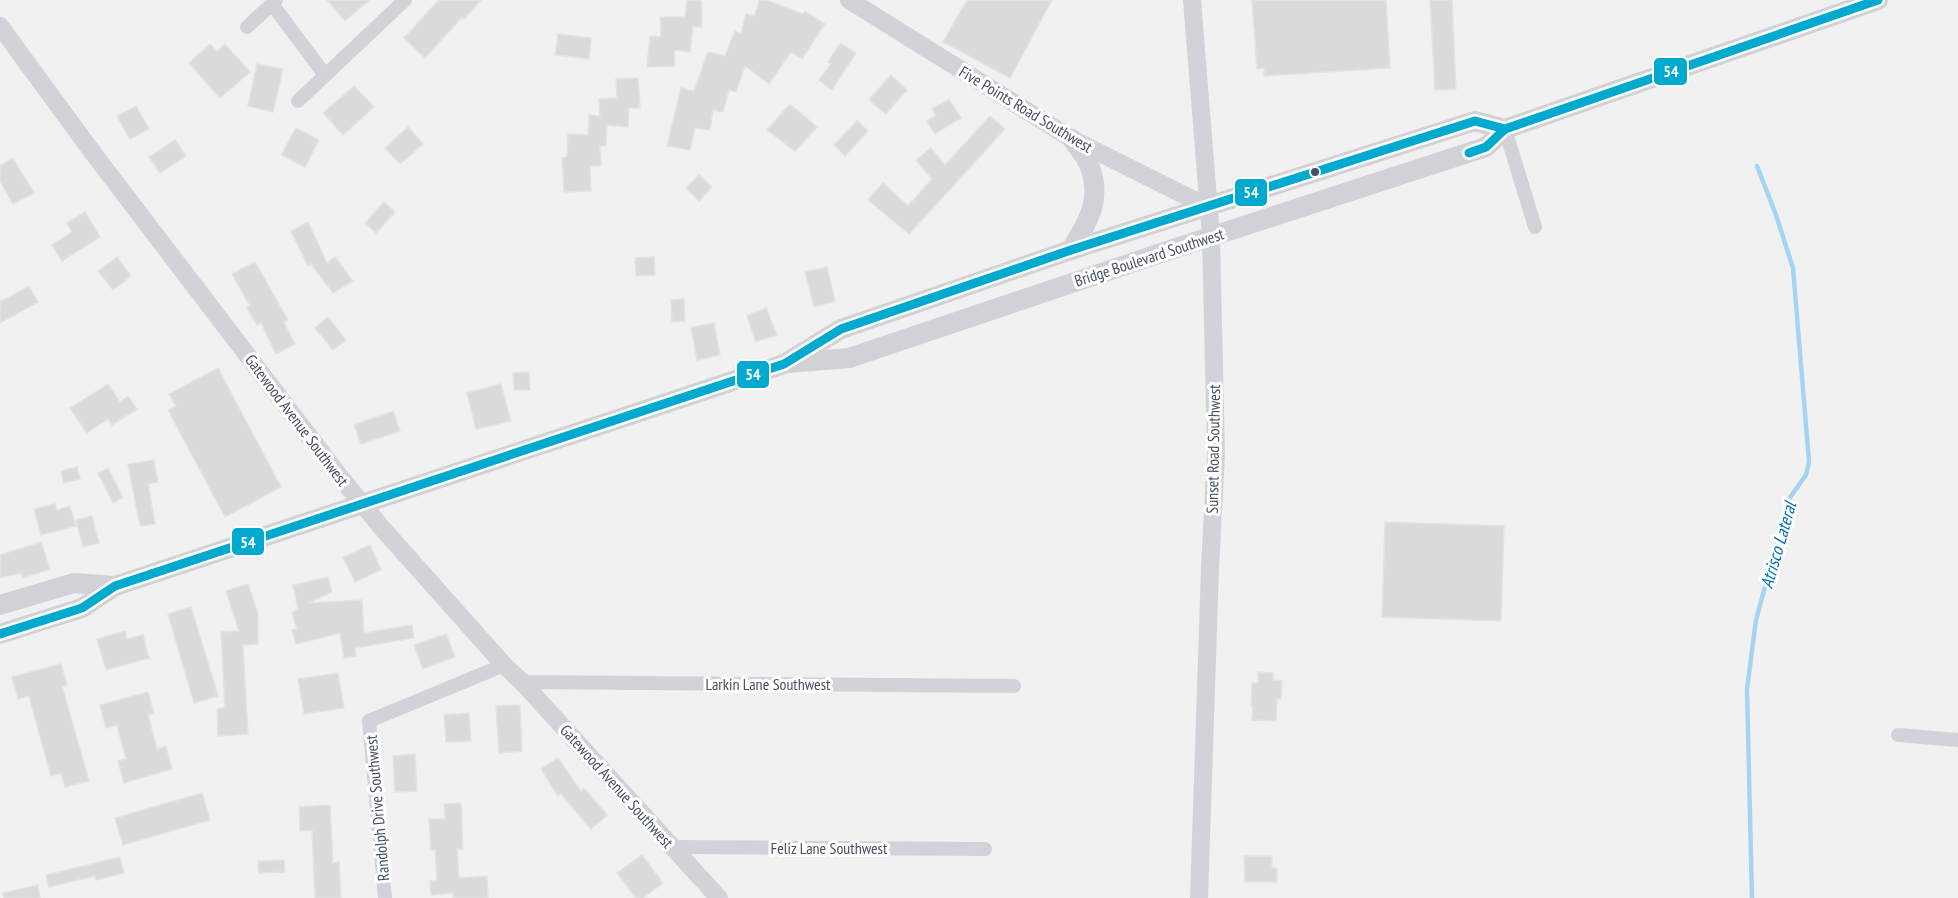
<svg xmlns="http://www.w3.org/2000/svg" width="1958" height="898" font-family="'PT Sans Narrow',sans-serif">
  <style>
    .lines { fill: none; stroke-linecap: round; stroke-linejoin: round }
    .stream { stroke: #a5d4f3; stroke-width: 4.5 }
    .building { fill: #dadadd; stroke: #e3e3e4; stroke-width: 1.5 }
    .minor { stroke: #d2d3d8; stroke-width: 14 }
    .tertiary { stroke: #d2d3d8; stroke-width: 18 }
    .secondary { stroke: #d1d2d8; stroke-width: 20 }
    .bus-1-casing { stroke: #fff; stroke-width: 14 }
    .bus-1 { stroke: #00a9ce; stroke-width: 9 }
    .bus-dot { fill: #464f60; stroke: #fff; stroke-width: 2 }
    .labels { text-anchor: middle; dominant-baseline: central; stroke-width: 6; stroke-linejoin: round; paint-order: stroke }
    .street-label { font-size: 16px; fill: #464f60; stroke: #fff }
    .water-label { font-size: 18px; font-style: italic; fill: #006eb9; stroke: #fff }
    .line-badge { stroke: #fff; stroke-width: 2 }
    .badge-label { font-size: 16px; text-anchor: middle; font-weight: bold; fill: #fff }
  </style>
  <rect width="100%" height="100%" fill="#f2f1f1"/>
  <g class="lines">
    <path class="stream" d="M1752,898L1747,689L1756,620L1789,499L1806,475L1809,462L1793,268L1776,215L1757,166"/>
  </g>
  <g class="building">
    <path d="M327,0H369L345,21Z"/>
    <path d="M439,0H481L464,19L462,17L425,58L404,38Z"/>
    <path d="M687,0H701L702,27H693L690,52L674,50L675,66L647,67L650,36L661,37L660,17H685Z"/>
    <path d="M760,0H766L803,14L805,11L825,24L802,59L791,52L769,84L745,66L736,92L729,90L723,112L713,110L710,130L695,128L690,150L667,146L681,88L694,91L708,52L725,56L735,31L741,34L746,14L754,16Z"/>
    <path d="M967,0H1052L1010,78L943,42Z"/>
    <path d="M1252,0H1386L1390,68L1264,76V68L1257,69Z"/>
    <path d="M1430,0H1452L1456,89L1435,90Z"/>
    <path d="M558,34L591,38L589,59L555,55Z"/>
    <path d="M840,43L856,53L832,90L819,80L831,64L828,62Z"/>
    <path d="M210,44L217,52L225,44L250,72L220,98L189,63Z"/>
    <path d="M257,64L283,69L273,112L248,106Z"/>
    <path d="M891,75L907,90L886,114L869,100Z"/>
    <path d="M638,78L640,108H629L628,127L607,125L606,146H600L601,166H590L591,191L564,192L562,158L567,157L568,134L588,135L589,115L600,116L599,99L617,98L616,79Z"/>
    <path d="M354,86L374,107L343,135L323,113Z"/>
    <path d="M949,99L961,118L935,134L927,121L936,115L932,109Z"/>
    <path d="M790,104L817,127L795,151L767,130Z"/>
    <path d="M136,106L149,129L130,139L117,116Z"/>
    <path d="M990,116L1005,129L909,234L868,200L883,183L908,206L932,179L916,160L931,148L945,165Z"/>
    <path d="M857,121L868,131L845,156L834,145Z"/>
    <path d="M408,127L423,144L400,164L385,148Z"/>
    <path d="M296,128L319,140L305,167L281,155Z"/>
    <path d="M175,140L186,156L160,173L149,157Z"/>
    <path d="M13,158L34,193L13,204L0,181V166Z"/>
    <path d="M699,175L712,187L699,201L686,188Z"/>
    <path d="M384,202L395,212L376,233L365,223Z"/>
    <path d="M85,212L100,237L62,261L52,245L72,232L67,223Z"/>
    <path d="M308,222L327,263L335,257L353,281L333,293L311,264L308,266L291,231Z"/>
    <path d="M117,257L131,276L113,290L98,271Z"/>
    <path d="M654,257L655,275L636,276L635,258Z"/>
    <path d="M255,262L288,320L284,322L295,344L276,354L261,323L257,325L247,308L250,306L232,274Z"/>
    <path d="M827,267L835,301L814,307L805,272Z"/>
    <path d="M29,286L38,302L0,323V302Z"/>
    <path d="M684,299L685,321L672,322L671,300Z"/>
    <path d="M766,308L777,335L756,342L747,316Z"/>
    <path d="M328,317L346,340L333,350L315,328Z"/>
    <path d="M714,323L720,355L697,360L691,327Z"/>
    <path d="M218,368L281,487L225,517L168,410L176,406L169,394Z"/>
    <path d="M529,372L530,390H514L513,373Z"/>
    <path d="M108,384L120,402L128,396L137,409L112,425L108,419L87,433L70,408Z"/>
    <path d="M501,384L511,421L476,429L467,393Z"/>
    <path d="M393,411L400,431L361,444L354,425Z"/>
    <path d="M154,460L158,482L148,484L155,524L140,526L128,464Z"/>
    <path d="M77,467L80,479L64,483L61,471Z"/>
    <path d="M108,468L123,498L113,503L98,473Z"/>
    <path d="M55,504L57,510L70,506L76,526L41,535L34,509Z"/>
    <path d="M92,516L99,543L83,547L76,520Z"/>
    <path d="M1385,522L1504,526L1501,621L1382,617Z"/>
    <path d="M41,542L50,569L23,578L21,573L0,578V555Z"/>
    <path d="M370,545L381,570L355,582L343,557Z"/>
    <path d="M328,577L332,592L308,603L362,600L364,633L412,625L414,638L355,648L356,656L344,658L340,633L296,644L292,630L297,629L292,613L298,610L293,585Z"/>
    <path d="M248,584L258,614V644L243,645L248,734L218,736L217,709L225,707L221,632L239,631L226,591Z"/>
    <path d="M191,607L218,696L194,703L168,614Z"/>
    <path d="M125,631L127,639L143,635L149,658L106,670L97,639Z"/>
    <path d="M446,634L455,657L423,669L414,645Z"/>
    <path d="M61,664L67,685L62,686L89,781L65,787L61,773L51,776L29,696L18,699L12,677Z"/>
    <path d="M1258,672L1273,673V680L1282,681L1281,699H1277L1276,721L1252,720L1253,707H1251L1252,683H1258Z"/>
    <path d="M338,673L344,708L304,714L298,679Z"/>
    <path d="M148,692L154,713L148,715L157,749L166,746L172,769L124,783L118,761L126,759L117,725L106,728L100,705Z"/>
    <path d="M520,705L522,751L499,753L496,706Z"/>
    <path d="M469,713L471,741L446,742L444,715Z"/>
    <path d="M415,754L417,791L395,792L393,756Z"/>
    <path d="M558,758L581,791L584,788L607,815L591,829L561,794L558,796L541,769Z"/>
    <path d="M202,793L210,820L123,845L115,818Z"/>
    <path d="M461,803L463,849H457L459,878L487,876L488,898H453V893L431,895L430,881L437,880L435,850H431L429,819H445L444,804Z"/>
    <path d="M330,805L333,863L339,862L341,898H315L312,830L300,831L299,807Z"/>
    <path d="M642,855L663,883L643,898H636L617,873Z"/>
    <path d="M1244,856H1272V868H1277V882H1245Z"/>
    <path d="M120,857L124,873L96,880L95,876L49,887L46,875Z"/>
    <path d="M284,860L285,872L259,873L258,861Z"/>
    <path d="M38,885L40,898H4L3,893Z"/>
  </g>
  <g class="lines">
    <g class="minor">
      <path d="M272,4L325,75"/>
      <path d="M247,27L276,0"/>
      <path d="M298,101L405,0"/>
      <path d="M1505,129L1535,227"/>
      <path d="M522,682L1014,686"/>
      <path d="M1898,735L1958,740"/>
      <path d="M673,847L985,849"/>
      <path d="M385,898L369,721L504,665"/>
    </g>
    <g class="tertiary">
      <path d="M849,0L1072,139L1208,207"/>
      <path d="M1192,0L1211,236L1216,454L1210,569L1199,898"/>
      <path d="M0,26L93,153L341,478L382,528L504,665L522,682L719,898"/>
    </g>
    <g class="secondary">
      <path d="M1071,250C1088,221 1102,201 1090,167C1087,157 1078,148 1072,139"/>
      <path d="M788,363L849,358L1173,249L1486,147L1505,129L1878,0"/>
      <path d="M0,605L74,583L115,586"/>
      <path d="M0,634L82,608L115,586L784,364L841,329L1071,250L1475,121L1505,129"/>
    </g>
    <defs>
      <g id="bus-1">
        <path d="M1469,153L1486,147L1505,129L1878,0"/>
        <path d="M0,634L82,608L115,586L784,364L841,329L1071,250L1475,121L1505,129"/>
      </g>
    </defs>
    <use href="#bus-1" class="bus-1-casing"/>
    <use href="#bus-1" class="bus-1"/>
  </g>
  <circle class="bus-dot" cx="1315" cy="172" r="5"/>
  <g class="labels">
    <g class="street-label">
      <text transform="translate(1026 109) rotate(31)">Five Points Road Southwest</text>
      <text transform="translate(1149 257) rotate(-18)">Bridge Boulevard Southwest</text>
      <text transform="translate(297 420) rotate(53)">Gatewood Avenue Southwest</text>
      <text transform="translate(1213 449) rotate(-89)">Sunset Road Southwest</text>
      <text x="768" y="684">Larkin Lane Southwest</text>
      <text transform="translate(617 786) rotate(48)">Gatewood Avenue Southwest</text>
      <text transform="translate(377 808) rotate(-95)">Randolph Drive Southwest</text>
      <text x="829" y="848">Feliz Lane Southwest</text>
    </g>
    <g class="water-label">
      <text transform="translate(1778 545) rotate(-74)">Atrisco Lateral</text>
    </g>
  </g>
  <g class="line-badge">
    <rect x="1653" y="57" width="35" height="29" rx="6" fill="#00a9ce"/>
    <rect x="1234" y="178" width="34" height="29" rx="6" fill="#00a9ce"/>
    <rect x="736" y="360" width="34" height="29" rx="6" fill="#00a9ce"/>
    <rect x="231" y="527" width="34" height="29" rx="6" fill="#00a9ce"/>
  </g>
  <g class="badge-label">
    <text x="1671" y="77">54</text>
    <text x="1251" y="198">54</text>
    <text x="753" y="380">54</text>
    <text x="248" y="548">54</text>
  </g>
</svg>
